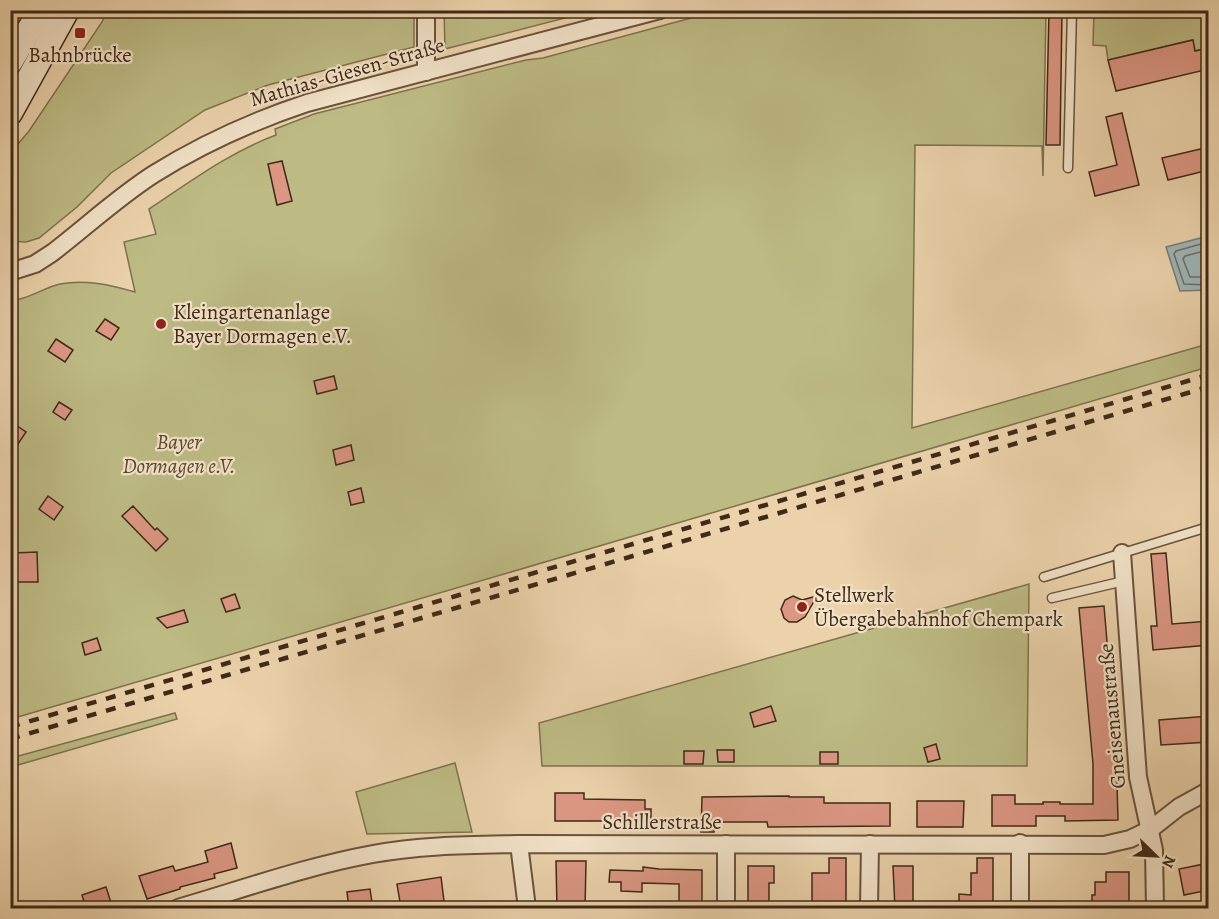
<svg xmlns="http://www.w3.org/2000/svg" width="1219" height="919" font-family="Alegreya,serif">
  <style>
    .green { fill: #bdba84; stroke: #7e724e; stroke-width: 1.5 }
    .water { fill: #9eb4b5; stroke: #787c76; stroke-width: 1.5 }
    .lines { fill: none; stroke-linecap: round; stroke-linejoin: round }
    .shore { stroke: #6e6e66; stroke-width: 1.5 }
    .building { fill: #dc9783; stroke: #3f2917; stroke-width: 1.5 }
    .lane-casing { stroke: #6a533c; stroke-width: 11 }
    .street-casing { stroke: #6a533c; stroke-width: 20 }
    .secondary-casing { stroke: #3f2917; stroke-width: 27 }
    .lane { stroke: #f2e2c8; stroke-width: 8 }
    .street { stroke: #f2e2c8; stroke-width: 16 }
    .secondary { stroke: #f2e2c8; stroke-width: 24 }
    .rail { stroke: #3f2917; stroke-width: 4.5; stroke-dasharray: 10 10; stroke-linecap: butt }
    .poi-dot { fill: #8f2418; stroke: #f2e2c8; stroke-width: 2 }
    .labels { text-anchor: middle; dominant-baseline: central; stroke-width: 4.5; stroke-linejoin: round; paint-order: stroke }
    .poi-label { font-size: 21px; fill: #3f2917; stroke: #f2e2c8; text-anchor: start }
    .street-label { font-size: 21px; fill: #3f2917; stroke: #f2e2c8 }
    .park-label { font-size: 21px; font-style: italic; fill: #58462d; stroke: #f2e2c8 }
  </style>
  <rect width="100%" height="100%" fill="#ebd2ab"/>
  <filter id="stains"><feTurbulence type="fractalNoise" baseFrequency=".00333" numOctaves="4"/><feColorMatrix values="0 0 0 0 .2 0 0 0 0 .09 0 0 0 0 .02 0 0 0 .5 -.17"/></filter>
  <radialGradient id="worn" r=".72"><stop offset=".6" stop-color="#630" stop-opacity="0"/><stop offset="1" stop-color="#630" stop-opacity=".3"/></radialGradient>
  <g class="green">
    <path d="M444,10H592V11L445,49Z"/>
    <path d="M107,11H414V47L268,85L205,110L111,173L77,207L39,238L26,242L11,241V152L29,131L102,22Z"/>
    <path d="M717,11H1046L1043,176L1042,146L915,145L912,428L1208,344V367L11,719V301C29,299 43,288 60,284C85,279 111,285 135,292L124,242L156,234L149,209C190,182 230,152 276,135L275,129L314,114L526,60L543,58Z"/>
    <path d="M1094,11H1155L1156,14L1172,11H1208V48L1195,51L1192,40L1108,60L1106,46L1093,45Z"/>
    <path d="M1029,584L1027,766H542L539,723Z"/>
    <path d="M175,713L177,719L11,767V758Z"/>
    <path d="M455,763L472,832L367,834L356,792Z"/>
  </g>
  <path class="water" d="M1208,236V290L1180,291L1166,247Z"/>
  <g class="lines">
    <g class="shore">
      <path d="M1208,242L1176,251L1174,254L1184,284L1208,285"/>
      <path d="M1208,250L1185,256L1183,259L1190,277H1208"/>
    </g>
  </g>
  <g class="building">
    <path d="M1049,10H1062L1060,145H1046Z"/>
    <path d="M1193,40L1195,51L1209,48V69L1116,91L1108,60Z"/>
    <path d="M1122,113L1139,185L1095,196L1089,172L1117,165L1106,117Z"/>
    <path d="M1209,147V170L1168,180L1162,158Z"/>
    <path d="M282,161L292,201L277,205L268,164Z"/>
    <path d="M105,319L119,328L111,340L96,331Z"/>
    <path d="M56,339L73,350L65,362L48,351Z"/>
    <path d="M334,376L337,389L317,394L314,381Z"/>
    <path d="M59,402L72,410L65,420L53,412Z"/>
    <path d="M10,421L26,432L10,456Z"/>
    <path d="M351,445L354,460L336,465L333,450Z"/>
    <path d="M361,488L364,502L351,505L348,492Z"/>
    <path d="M48,496L63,507L54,520L39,509Z"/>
    <path d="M133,506L155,530L157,528L168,539L156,551L122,516Z"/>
    <path d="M37,552L38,582H13V553Z"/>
    <path d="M1166,553L1172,624L1209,621V645L1153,650L1151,626H1157L1151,554Z"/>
    <path d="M235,594L240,608L226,612L221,599Z"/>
    <path d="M793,596L802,600L817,596L805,617L797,622H789L784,618L781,609L785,600Z"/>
    <path d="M1104,606L1116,749L1118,820L1065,821V816H1036V826H992V795H1015V804H1043V802H1060V804H1093V764L1079,608Z"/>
    <path d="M184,610L188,622L167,628L157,618Z"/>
    <path d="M97,638L101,650L85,655L82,643Z"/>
    <path d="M771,706L776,721L754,727L750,713Z"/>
    <path d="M1209,716V742L1161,745L1159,720Z"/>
    <path d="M936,744L940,759L928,762L924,748Z"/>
    <path d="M717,750H734V762H718Z"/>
    <path d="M684,751H704L703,764H684Z"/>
    <rect x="820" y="752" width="18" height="12"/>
    <path d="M555,793H584V799L645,800V809H651V824H635V821H555Z"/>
    <path d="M789,796V797H824V803H890V826L768,827L767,822H714V832H701L702,797Z"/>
    <path d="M917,801H964L963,827H917Z"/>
    <path d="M231,843L237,868L214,874L215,878L180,887V889L147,899L139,876L173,866L175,871L208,862L205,851Z"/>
    <path d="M829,858H846V909H812V873H829Z"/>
    <path d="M977,858H993V909H959V894L971,895V873H977Z"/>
    <path d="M556,861H586L585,909H557Z"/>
    <path d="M1209,863V890L1184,895L1179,869Z"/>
    <path d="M748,866H774V883H769V909H748Z"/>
    <path d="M893,866H913V909H895Z"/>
    <path d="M643,867L659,869L702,870V909H679V884L642,883V892L621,891V882H609L610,870L643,871Z"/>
    <path d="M1106,872H1129V909H1092V895H1095V882H1106Z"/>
    <path d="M441,877L444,901L401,908L397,884Z"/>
    <path d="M106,887L113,909H86L82,895Z"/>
    <path d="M370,889L373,909H349L347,892Z"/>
  </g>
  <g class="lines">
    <defs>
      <g id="lane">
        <path d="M1068,168L1072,10"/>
        <path d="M1044,577L1208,527"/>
        <path d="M1052,598L1124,581"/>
      </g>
      <g id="street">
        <path d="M426,10V72"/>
        <path d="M10,272L35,264L52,253C86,227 118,197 154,174C202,144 253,121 307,103L660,10"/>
        <path d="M1122,553L1138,777L1154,850L1155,908"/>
        <path d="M519,844L527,908"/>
        <path d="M178,908C243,889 307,866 373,854C421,845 470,845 519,844L1104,845L1130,839L1151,829L1179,807L1208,791"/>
        <path d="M726,908V844"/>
        <path d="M869,908L870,844"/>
        <path d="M1020,908V843"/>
      </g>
      <g id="secondary">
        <path d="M10,62L41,10"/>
        <path d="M10,113L67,10"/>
      </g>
    </defs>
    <use href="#lane" class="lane-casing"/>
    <use href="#street" class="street-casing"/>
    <use href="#secondary" class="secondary-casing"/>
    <use href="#lane" class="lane"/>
    <use href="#street" class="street"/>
    <use href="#secondary" class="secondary"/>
    <g class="rail">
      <path d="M10,727L1208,375"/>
      <path d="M10,739L1208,387"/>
    </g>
  </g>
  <g class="poi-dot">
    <rect x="74" y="27" width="12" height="12" rx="3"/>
    <circle cx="161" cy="324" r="6"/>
    <circle cx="802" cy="607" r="6"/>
  </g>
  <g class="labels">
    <g class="poi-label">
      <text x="80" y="55" text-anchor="middle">Bahnbrücke</text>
      <text x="173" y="312">Kleingartenanlage<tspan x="173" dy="24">Bayer Dormagen e.V.</tspan></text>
      <text x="814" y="595">Stellwerk<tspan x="814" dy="24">Übergabebahnhof Chempark</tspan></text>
    </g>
    <g class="street-label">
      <text transform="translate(347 72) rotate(-16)">Mathias-Giesen-Straße</text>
      <text transform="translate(1112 716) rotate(-95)">Gneisenaustraße</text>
      <text x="662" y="822">Schillerstraße</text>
    </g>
    <g class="park-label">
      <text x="179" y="442">Bayer<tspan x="179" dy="24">Dormagen e.V.</tspan></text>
    </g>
  </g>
  <rect width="1219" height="919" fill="none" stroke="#ebd2ab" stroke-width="36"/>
  <rect x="12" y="12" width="1195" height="895" fill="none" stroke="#3f2917" stroke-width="3"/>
  <rect x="18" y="18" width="1183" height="883" fill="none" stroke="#3f2917" stroke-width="1.5"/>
  <g transform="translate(1156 856) rotate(114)" stroke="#f2e2c8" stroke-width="4.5" paint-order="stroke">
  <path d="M0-4.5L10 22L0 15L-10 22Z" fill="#3f2917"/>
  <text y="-9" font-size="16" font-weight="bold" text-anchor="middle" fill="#3f2917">N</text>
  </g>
  <rect width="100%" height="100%" filter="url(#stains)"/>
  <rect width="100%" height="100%" fill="url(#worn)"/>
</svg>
